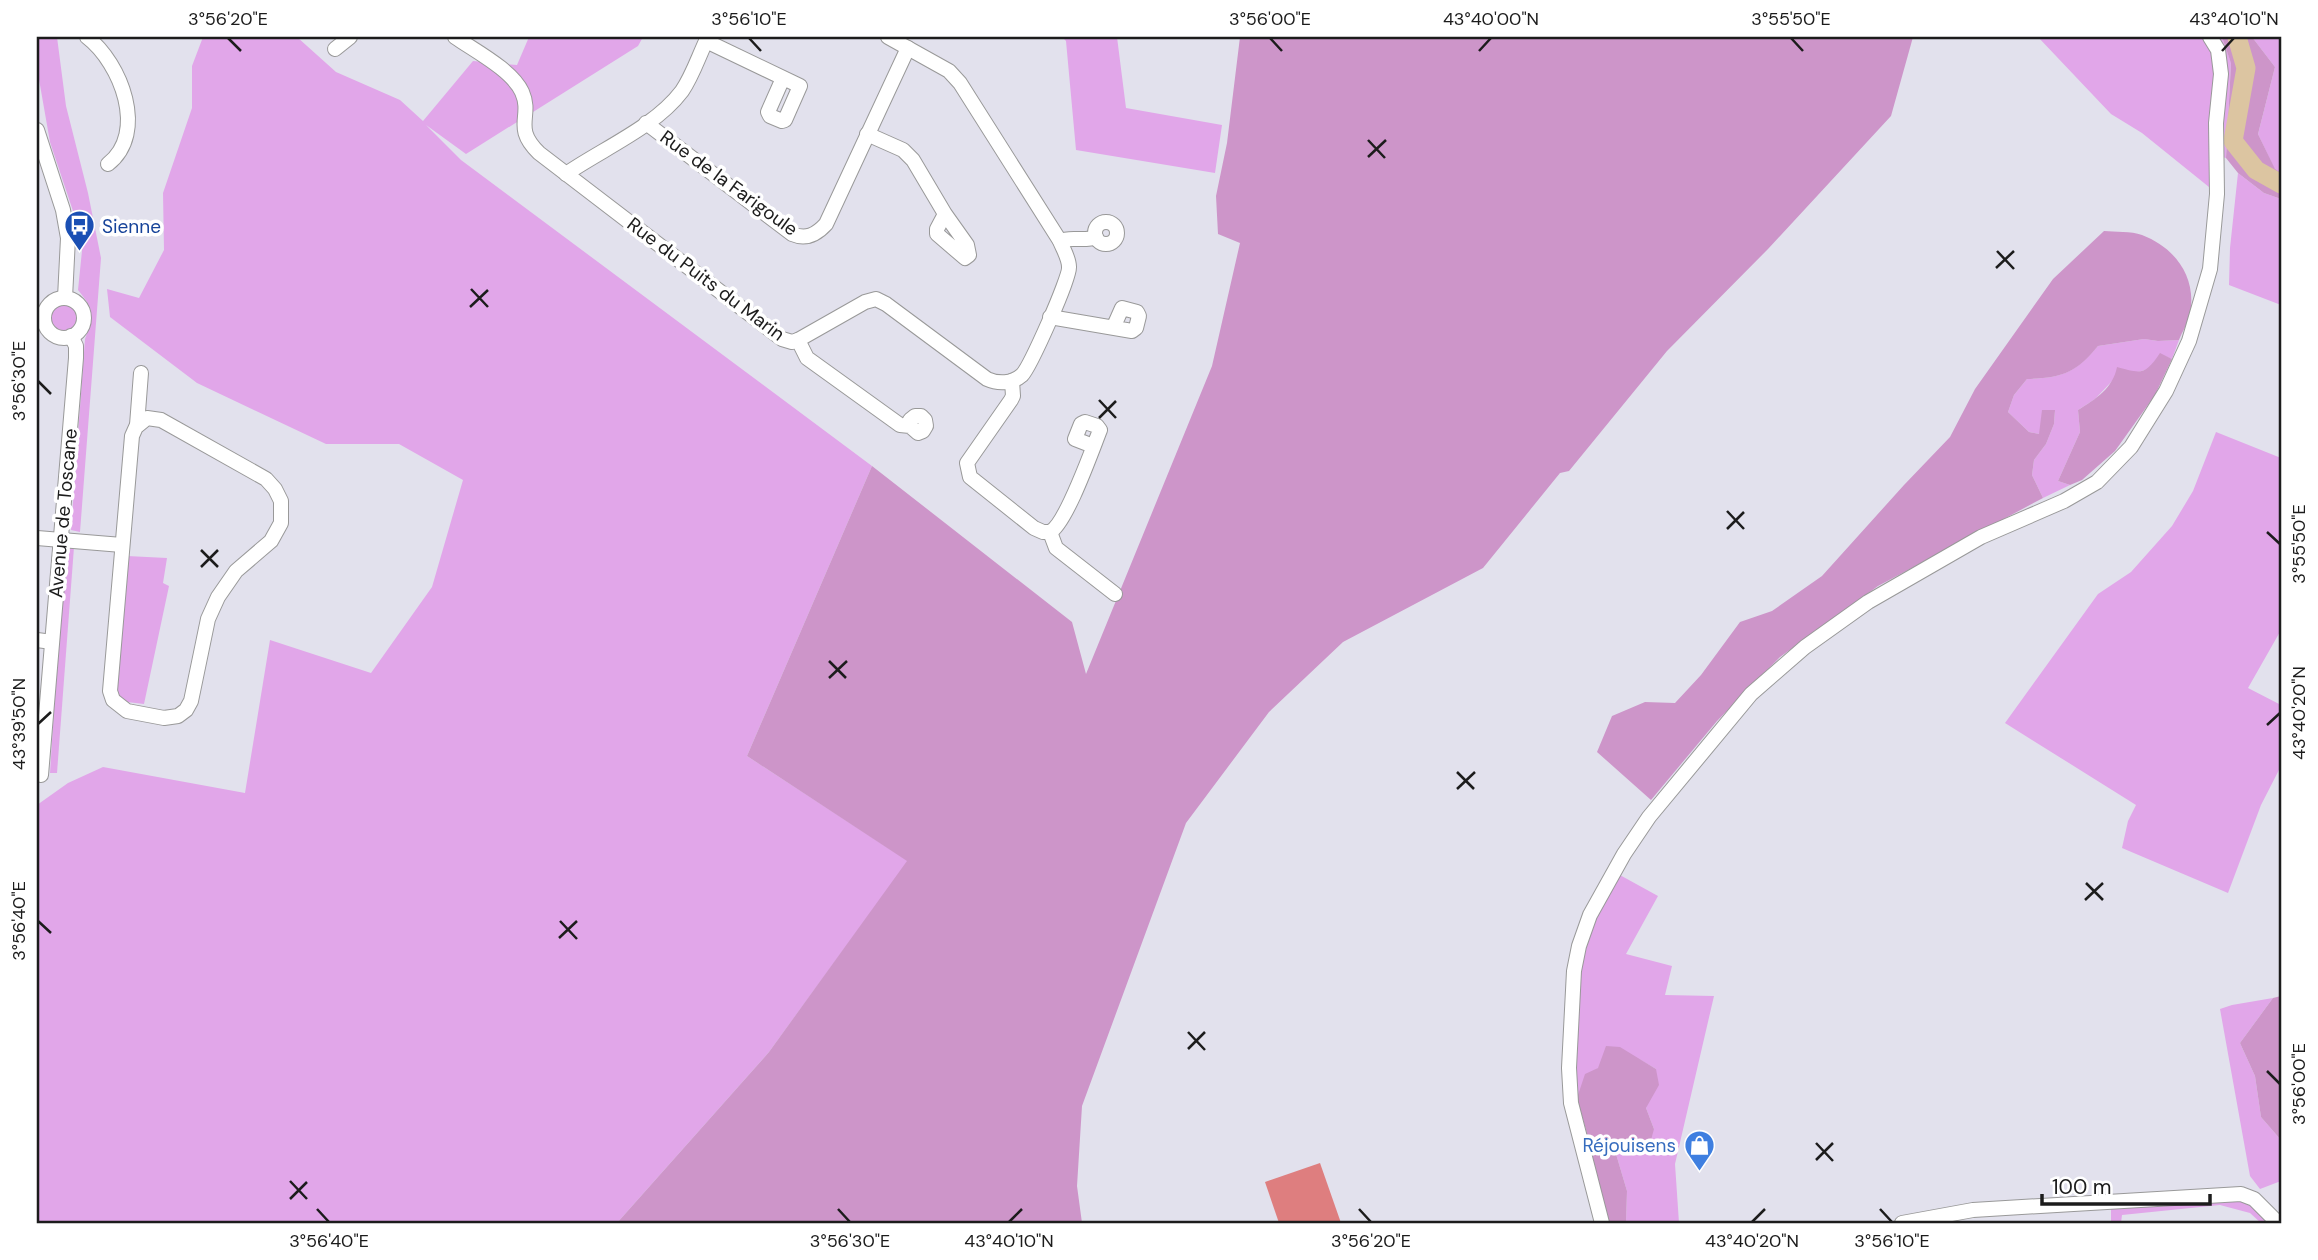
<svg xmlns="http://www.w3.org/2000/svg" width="2318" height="1260" font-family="'DM Sans',sans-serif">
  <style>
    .grass { fill: #e1a6e9 }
    .forest { fill: #cd95c9 }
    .pitch { fill: #de7e7f }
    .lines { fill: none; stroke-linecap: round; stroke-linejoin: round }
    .river { stroke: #dcc5a1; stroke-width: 19 }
    .minor-casing { stroke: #999; stroke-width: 16 }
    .minor { stroke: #fff; stroke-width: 14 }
    .ticks { fill: none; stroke: #1c1c1c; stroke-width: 2.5 }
    .labels { text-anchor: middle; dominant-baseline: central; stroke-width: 7; stroke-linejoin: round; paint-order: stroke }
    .street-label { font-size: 19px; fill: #1c1c1c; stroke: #fff }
    .transit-label { font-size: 19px; fill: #164399; stroke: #fff; text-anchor: start }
    .shop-label { font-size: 19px; fill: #366cbe; stroke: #fff; text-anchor: end }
    .neatline { fill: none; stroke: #1c1c1c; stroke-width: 2.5 }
    .ticks-label { font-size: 18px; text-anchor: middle; fill: #1c1c1c }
  </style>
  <rect width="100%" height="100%" fill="#e2e1ed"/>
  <g class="grass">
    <path d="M37,37H57L66,106L88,193L101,258L80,532L71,530L85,339C94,315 94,309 78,290L83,241L50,142L37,68Z"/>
    <path d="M203,37H297L336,72L400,100L423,121L473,61L517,65L529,37H643L638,46L466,154L426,125L461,160L872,466L747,756L908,861L769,1052L617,1223H37V805L68,783L103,767L245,793L270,640L371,673L432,587L463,480L399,444H326L197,383L110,317L107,289L139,298L164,250L163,193L192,108V66Z"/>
    <path d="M1062,37H1117L1126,108L1222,125L1215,173L1076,150L1066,41Z"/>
    <path d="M2038,37H2222L2231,62L2226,158L2210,154L2209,187L2142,133L2111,114Z"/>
    <path d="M2252,37H2281V173L2275,170L2258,134L2275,67Z"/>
    <path d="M2238,173L2264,193L2281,199V305L2229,285L2230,248Z"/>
    <circle cx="64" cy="318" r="14"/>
    <path d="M2144,339L2158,341L2179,340L2172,359L2160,354L2149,369L2115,378L2095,399L2078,410L2080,432L2058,481L2070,485L2043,498L2032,475L2034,460L2046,444L2054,424L2055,411L2039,434L2029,432L2008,412L2014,395L2027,379C2062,378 2075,373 2098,346Z"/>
    <path d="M2216,432L2281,458V630L2248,688L2281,705V766L2261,805L2228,893L2122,848L2128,821L2136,805L2005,723L2098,594L2131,572L2172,526L2193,491Z"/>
    <path d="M74,547L57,773H50L64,552Z"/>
    <path d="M127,556L167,558L163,583L169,586L144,704L127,702L114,694Z"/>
    <path d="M1618,874L1658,896L1626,954L1672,966L1665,995L1714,996L1675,1164L1679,1223H1626L1627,1191L1616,1154L1630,1139L1654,1129L1646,1108L1656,1069L1639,1059L1598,1068L1577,1098L1575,1021L1581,955L1594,917Z"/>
    <path d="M2273,998L2240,1043L2255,1076L2261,1117L2281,1140V1181L2260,1189L2250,1176L2220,1009L2232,1005Z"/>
    <path d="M2249,1199L2271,1223H2261L2250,1213L2220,1205L2122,1215L2121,1223H2111V1207Z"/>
  </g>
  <g class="forest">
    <path d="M1240,37H1913L1891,116L1768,249L1667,351L1569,471L1560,473L1483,568L1343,642L1269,712L1186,823L1082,1106L1077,1186L1082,1223H617L769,1052L907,861L747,756L872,466L1072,622L1086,674L1212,366L1240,243L1218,234L1216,196L1227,143Z"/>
    <path d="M2222,37H2252L2275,67L2258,134L2275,169L2281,173V199L2264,193L2238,173L2226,158L2231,63Z"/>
    <path d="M2104,231C2115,232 2131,231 2142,235C2176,248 2197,278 2190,314C2188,323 2182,332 2179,340L2158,341L2144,339L2098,346C2076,373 2062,378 2027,379L2014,395L2008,412L2029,432L2039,434L2042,410H2055L2054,424L2046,444L2034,460L2032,475L2043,498L1878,586L1780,657L1717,721L1651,800L1597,752L1612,716L1645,702L1675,703L1701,675L1740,622L1772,611L1822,576L1904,485L1950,437L1975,389L2053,279Z"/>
    <path d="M2160,353L2172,359L2155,395L2115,451L2082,480L2070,485L2058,481L2080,432L2078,410C2096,399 2113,388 2117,367C2142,374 2145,375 2160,353Z"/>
    <path d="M2281,996V1140L2261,1117L2255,1076L2240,1043L2273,998Z"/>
    <path d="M1606,1046L1620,1047L1656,1069L1659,1085L1646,1108L1654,1129L1651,1140L1643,1144L1630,1139L1616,1154L1627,1191L1626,1223L1606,1221L1586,1130L1577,1098L1585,1074L1598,1068Z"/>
  </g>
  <path class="pitch" d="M1320,1163L1341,1223H1279L1265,1182Z"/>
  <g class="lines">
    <path class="river" d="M2237,37L2246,68L2233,141L2256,170L2281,184"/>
    <defs>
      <g id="minor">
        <path d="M87,37C121,63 148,133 108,164"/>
        <path d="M455,37C475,51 512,70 522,92C533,117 512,127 539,153L782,339L792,342L798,340L865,302L876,299L886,304L987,379C998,384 1012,384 1022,375C1030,367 1070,278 1069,267C1069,258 1063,249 1060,241L960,83L949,71L888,37"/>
        <path d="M706,41L800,86L785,120L782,121L770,116L768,112L783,78"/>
        <path d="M335,49L350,37"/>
        <path d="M646,123L792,234C806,240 816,235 826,224L908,48"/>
        <path d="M37,130L63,210L68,238L65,298"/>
        <path d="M867,134L903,150L913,160L945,214L967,245L969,255L965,258L937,234V229L945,214"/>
        <path d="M566,174C602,149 655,127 682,91C693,75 699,55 708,37"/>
        <circle cx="1106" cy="233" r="11"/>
        <path d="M1060,241C1071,236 1084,242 1096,237"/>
        <circle cx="64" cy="318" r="20"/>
        <path d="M1050,317L1132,331L1136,328L1139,316L1137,312L1122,308L1114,326"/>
        <path d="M798,340L807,358L900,425L910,426L918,433L923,431L926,426L925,420L921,416H915L910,420V426"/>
        <path d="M1012,381L1013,396L1011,400L967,463L970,477L1034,528L1043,532H1050L1056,548L1115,594"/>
        <path d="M147,418L161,420L266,479L275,489L281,501V523L271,541L236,571L218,597L208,619L191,701L186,710L178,716L164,718L127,711L113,700L110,691L132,436L136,427Z"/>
        <path d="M137,425L141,373"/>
        <path d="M1050,532C1066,524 1092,450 1100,430L1097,426L1085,422L1081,424L1075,439L1093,446"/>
        <path d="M37,538L122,545"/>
        <path d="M37,640L52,642"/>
        <path d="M41,775L76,358V346L71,336"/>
        <path d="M1602,1223L1571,1103L1569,1068L1574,971L1579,946L1590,915L1624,854L1649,817L1751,694L1805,647L1868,602L1981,537L2064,501L2097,482L2131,447L2166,391L2189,341L2210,269L2217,194L2216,123L2221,74L2218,50L2210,37"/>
        <path d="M1902,1223L1973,1210L2241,1194L2254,1199L2278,1223"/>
      </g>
    </defs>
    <use href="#minor" class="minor-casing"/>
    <use href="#minor" class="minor"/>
  </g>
  <path class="ticks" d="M228,38L241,51M749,38L761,51M1270,38L1282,51M1791,38L1803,51M1479,51L1491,38M2222,51L2234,38M1368,140L1385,158M1368,157L1386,140M1997,251L2014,269M1996,268L2014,251M471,289L488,307M470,307L488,290M38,381L51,394M1099,400L1116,418M1099,418L1116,401M1727,511L1744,529M1727,529L1744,512M2267,532L2280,544M201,550L218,567M201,567L218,550M829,661L846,678M829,678L847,661M38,724L51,712M2267,725L2280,713M1457,772L1474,789M1457,789L1475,772M2086,883L2103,900M2085,900L2103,883M38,921L51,933M560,921L577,939M559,938L577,921M1188,1032L1205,1050M1188,1049L1205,1032M2267,1071L2280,1084M1816,1143L1833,1161M1816,1160L1833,1143M290,1181L307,1199M290,1199L307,1182M317,1209L329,1222M838,1209L850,1222M1359,1209L1371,1222M1880,1209L1892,1222M1009,1222L1022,1209M1752,1222L1765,1209"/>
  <defs>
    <symbol id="bus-pin" viewBox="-11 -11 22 30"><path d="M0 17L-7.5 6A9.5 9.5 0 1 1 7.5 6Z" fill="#1a4fb4" stroke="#fff"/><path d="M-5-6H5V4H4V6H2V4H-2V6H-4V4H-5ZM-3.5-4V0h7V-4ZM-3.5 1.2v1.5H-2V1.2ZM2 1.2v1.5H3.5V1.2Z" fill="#fff"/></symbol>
    <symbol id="shop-pin" viewBox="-11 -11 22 30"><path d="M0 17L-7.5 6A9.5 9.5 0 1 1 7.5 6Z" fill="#3f7fe0" stroke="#fff"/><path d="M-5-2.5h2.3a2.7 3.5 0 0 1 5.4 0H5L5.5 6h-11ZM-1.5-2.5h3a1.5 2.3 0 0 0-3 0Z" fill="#fff"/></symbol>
  </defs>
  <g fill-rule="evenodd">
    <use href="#bus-pin" x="62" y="208" width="35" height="47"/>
    <use href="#shop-pin" x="1682" y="1128" width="35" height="47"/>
  </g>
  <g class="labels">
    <g class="street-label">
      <text transform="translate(729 183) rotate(36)">Rue de la Farigoule</text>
      <text transform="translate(706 279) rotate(37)">Rue du Puits du Marin</text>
      <text transform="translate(63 513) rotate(-85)">Avenue de Toscane</text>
    </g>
    <g class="transit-label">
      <text x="102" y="226">Sienne</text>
    </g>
    <g class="shop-label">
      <text x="1676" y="1145">Réjouisens</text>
    </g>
  </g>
  <rect width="2318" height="1260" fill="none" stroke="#ffffff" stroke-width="77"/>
  <path d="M2042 1194v10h168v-10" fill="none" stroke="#1c1c1c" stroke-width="3.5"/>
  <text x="2052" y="1194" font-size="21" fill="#1c1c1c" stroke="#ffffff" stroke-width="5" paint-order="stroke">100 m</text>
  <rect x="38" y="38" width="2242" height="1184" class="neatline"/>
  <g class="ticks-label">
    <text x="228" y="25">3°56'20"E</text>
    <text x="749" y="25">3°56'10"E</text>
    <text x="1270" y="25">3°56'00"E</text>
    <text x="1491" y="25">43°40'00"N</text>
    <text x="1791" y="25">3°55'50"E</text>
    <text x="2234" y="25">43°40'10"N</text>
    <text transform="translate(19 381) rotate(-90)" y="6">3°56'30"E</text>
    <text transform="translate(2299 544) rotate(-90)" y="6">3°55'50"E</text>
    <text transform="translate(2299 713) rotate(-90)" y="6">43°40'20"N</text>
    <text transform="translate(19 724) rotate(-90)" y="6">43°39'50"N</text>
    <text transform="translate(19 921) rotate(-90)" y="6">3°56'40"E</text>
    <text transform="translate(2299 1084) rotate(-90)" y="6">3°56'00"E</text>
    <text x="329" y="1247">3°56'40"E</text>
    <text x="850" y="1247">3°56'30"E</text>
    <text x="1009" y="1247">43°40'10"N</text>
    <text x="1371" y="1247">3°56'20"E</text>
    <text x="1752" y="1247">43°40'20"N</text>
    <text x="1892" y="1247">3°56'10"E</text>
  </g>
</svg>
